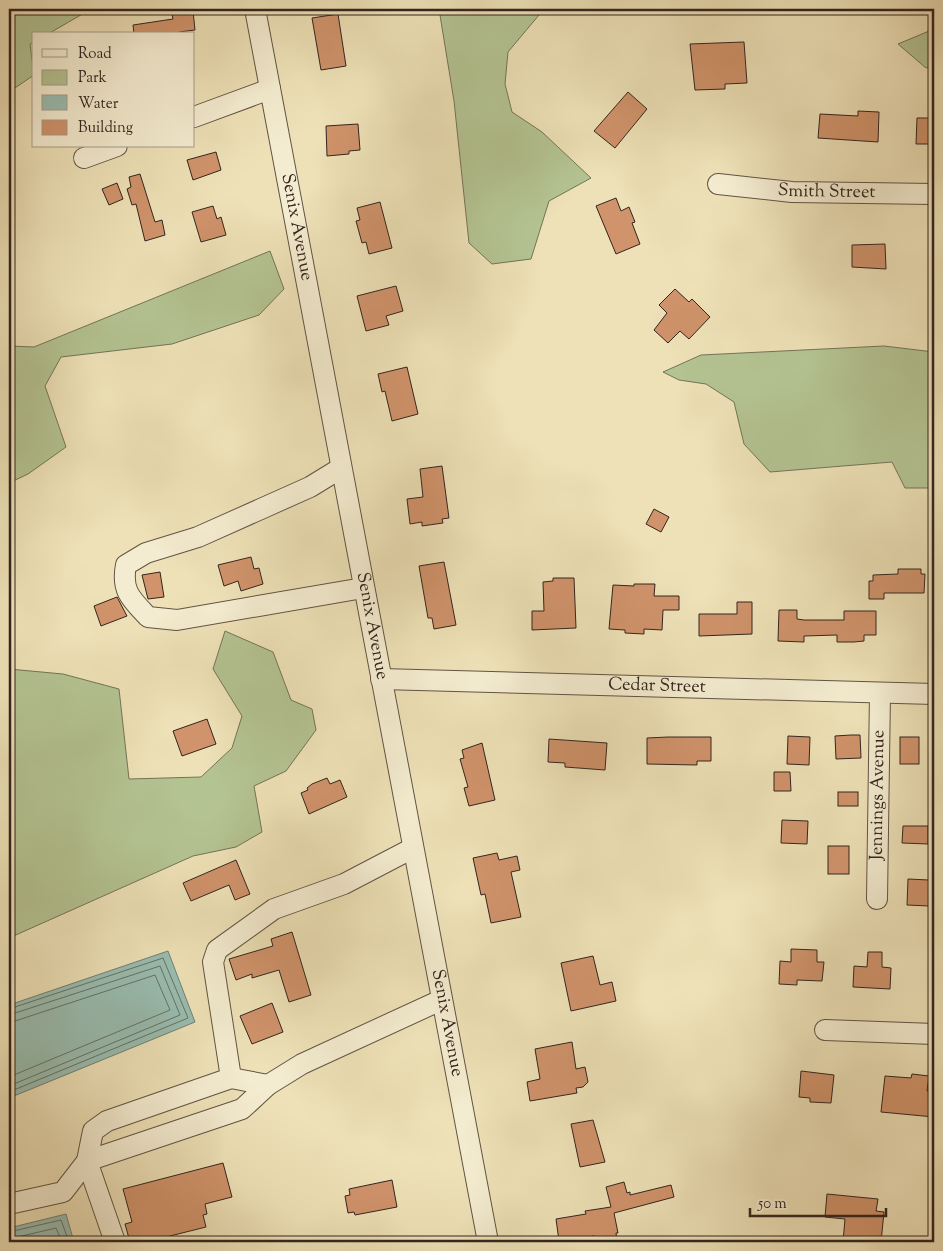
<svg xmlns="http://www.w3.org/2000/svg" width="943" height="1251" font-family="'Sorts Mill Goudy',serif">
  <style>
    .green { fill: #b4c392; stroke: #737458 }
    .water { fill: #99bdb0; stroke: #708076 }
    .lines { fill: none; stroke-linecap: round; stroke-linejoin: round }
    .shore { stroke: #667167; stroke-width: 1 }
    .building { fill: #d0936b; stroke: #32251e }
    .minor-casing { stroke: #615444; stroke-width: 22 }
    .minor { stroke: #f4ecd0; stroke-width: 20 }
    .labels { text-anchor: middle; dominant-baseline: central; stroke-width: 4; stroke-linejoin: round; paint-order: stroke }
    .street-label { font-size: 18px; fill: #32251e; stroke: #f4ecd0 }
  </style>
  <rect width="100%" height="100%" fill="#eee1b7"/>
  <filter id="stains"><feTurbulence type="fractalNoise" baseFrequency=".004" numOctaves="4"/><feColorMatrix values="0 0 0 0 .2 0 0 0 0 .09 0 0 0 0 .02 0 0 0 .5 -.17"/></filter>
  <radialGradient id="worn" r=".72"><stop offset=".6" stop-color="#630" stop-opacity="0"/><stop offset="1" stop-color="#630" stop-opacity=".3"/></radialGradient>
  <g class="green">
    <path d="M18,9H91L48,34H34V42L30,44L34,75L9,92V20Z"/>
    <path d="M439,9H544L508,52L505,84L512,112L542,132L591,178L549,201L531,259L492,264L469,243L454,101Z"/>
    <path d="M934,29V66L926,68L898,44Z"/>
    <path d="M270,251L284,289L259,315L172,344L61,357L45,386L66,447L28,474L9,483V346L34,347Z"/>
    <path d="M884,346L934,352V488H905L892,462L770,472L744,444L734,402L706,384L679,380L663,372L701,355Z"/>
    <path d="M225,631L273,652L291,700L312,709L316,730L286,771L254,786L262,832L236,847L193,856L9,938V669L63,674L119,689L129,779L201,777L232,748L242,716L213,669Z"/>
  </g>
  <g class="water">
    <path d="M168,951L195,1022L9,1098V1005Z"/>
    <path d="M66,1214L74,1242H9V1228Z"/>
  </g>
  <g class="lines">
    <g class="shore">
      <path d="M9,1009L163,958L188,1018L9,1092"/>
      <path d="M9,1015L160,966L180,1015L9,1086"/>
      <path d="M9,1023L155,975L170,1010L9,1077"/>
      <path d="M9,1232L61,1220L69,1242"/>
      <path d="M9,1239L56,1228L62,1242"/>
    </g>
  </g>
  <g class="building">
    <path d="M193,11L195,30L179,32V34H134L133,25L173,19L172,14Z"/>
    <path d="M338,14L346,66L321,70L312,18Z"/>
    <path d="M744,42L747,83L725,84V89L695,90L690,44Z"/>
    <path d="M628,92L647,109L615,148L594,131Z"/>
    <path d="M858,111L879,112L878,142L818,138L820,114L858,116Z"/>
    <path d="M917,118H934V144H916Z"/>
    <path d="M358,124L360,150L349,151V154L327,156L326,126Z"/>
    <path d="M216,152L221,170L193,180L187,160Z"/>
    <path d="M140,174L155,222L162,220L165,235L145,241L136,204L132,205L127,189L131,187L129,177Z"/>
    <path d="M117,183L123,199L109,205L102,189Z"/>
    <path d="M616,198L621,211L629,207L635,222L632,223L640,244L616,254L596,206Z"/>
    <path d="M380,202L392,248L369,254L366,242L362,243L356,221L360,220L357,208Z"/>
    <path d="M213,206L217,219L221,217L226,235L201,242L192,212Z"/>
    <path d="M885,244L886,269L852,267V245Z"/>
    <path d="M396,286L403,311L386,316L389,325L366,331L357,296Z"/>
    <path d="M675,289L689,302L692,299L710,317L689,339L680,331L668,343L654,330L667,313L659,305Z"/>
    <path d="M407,367L418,414L392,421L385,391L382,392L378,374Z"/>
    <path d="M442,466L449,518L442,519L443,523L422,526V522L410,524L407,499L423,497L420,469Z"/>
    <path d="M654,509L669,517L661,532L646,524Z"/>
    <path d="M251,557L254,569L259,568L263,584L241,591L238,581L224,586L218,565Z"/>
    <path d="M444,562L456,625L434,629L432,618H428L419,566Z"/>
    <path d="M898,569H921V574H925L924,593H884V599H869V581H873V575L898,574Z"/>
    <path d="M160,572L164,597L148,599L142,575Z"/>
    <path d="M553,578H574L576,628L532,630V611H544L543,582L553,581Z"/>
    <path d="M634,584H655L654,596H679V610H663L662,630L644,629V634L625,633V630L609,629L613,585L634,586Z"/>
    <path d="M117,597L127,616L101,626L94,606Z"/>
    <path d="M737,602H752V634L699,636V614H737Z"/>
    <path d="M779,610H797V619L804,620H844V611H876V635H864V641L854,642H837V635L804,636V642L778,641Z"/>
    <path d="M207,719L216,744L182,756L173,731Z"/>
    <path d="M851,735H860L861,758L836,759L835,736Z"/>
    <path d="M788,736L810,737L809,765L787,764Z"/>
    <path d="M668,737H711V761H697V765L647,764V738Z"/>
    <rect x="900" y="737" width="19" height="27"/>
    <path d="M549,739L607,743L605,770L565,767V763L548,762Z"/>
    <path d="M482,743L495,800L469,806L464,788L468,787L460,759L464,758L462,750Z"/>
    <path d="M774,772H790L791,791H774Z"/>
    <path d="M327,778L330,784L340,780L347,797L309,814L301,793L308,790L307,788L312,784Z"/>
    <rect x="838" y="792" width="20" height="14"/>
    <path d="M782,820L808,821L807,844L781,843Z"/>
    <path d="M903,826H928V844L902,843Z"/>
    <rect x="828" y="846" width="21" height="28"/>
    <path d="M497,853L499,860L517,856L520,870L511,872L521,917L491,923L485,894L481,895L473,858Z"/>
    <path d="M236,860L250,894L235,900L229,885L191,901L183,883Z"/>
    <path d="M908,879L929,880V883H934V903H929V906L907,905Z"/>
    <path d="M292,932L311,995L289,1002L279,970L252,978V974L236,980L229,959L273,946L271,939Z"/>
    <path d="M791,949L817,950V962H824L822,981L797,980V985L779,984L780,961L791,962Z"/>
    <path d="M868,952H882V967L891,968L890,989L853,987L854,966L867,967Z"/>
    <path d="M593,956L600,985L612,982L616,1001L571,1011L561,963Z"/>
    <path d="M272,1003L283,1032L252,1044L240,1016Z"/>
    <path d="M572,1042L576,1069L585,1067L588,1082L583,1087L576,1088L577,1093L530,1101L527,1082L540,1079L535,1049Z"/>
    <path d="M801,1071L834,1075L831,1103L810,1102V1098L799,1097Z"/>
    <path d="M912,1074L929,1076L927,1091H934V1117L881,1112L885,1076L911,1078Z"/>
    <path d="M593,1120L605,1162L580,1167L571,1124Z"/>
    <path d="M223,1163L232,1197L205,1204L207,1214L203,1215L206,1227L146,1242H130L125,1224L132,1222L123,1189Z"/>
    <path d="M392,1180L397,1207L355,1215L354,1212L348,1213L345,1196L350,1195L349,1189Z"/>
    <path d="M624,1182L627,1193L630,1192V1195L671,1185L674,1197L614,1213L618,1233H616L617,1242H595L594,1236L559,1241L556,1219L586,1214L585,1211L611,1207L606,1187Z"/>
    <path d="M827,1194L878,1199L876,1211L884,1212L881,1242H843L845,1219L825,1217Z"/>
  </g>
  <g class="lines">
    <defs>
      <g id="minor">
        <path id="s1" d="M255,9L488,1242"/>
        <path d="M194,117L270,89"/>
        <path d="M84,158L117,146"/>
        <path id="s2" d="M718,184L792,192L934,194"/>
        <path d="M341,468L310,487L263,508L198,537L146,553L126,565C121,591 131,599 148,617L177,620L363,588"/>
        <path id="s3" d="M381,679L934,694"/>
        <path id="s4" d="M877,899L880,693"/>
        <path d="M825,1030L934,1034"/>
        <path d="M231,1078L213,962L217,950L274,909L344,884L413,848"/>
        <path d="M9,1204L63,1192L87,1161L242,1109L268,1085L302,1064L441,1000"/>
        <path d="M115,1242L87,1161L93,1131L107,1121L231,1078L268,1085"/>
      </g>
    </defs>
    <use href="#minor" class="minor-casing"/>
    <use href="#minor" class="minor"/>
  </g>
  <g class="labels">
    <g class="street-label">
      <text stroke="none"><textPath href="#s2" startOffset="109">Smith Street</textPath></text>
      <text stroke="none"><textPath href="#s1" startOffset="222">Senix Avenue</textPath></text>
      <text stroke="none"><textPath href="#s1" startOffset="628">Senix Avenue</textPath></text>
      <text stroke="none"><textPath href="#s3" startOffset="276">Cedar Street</textPath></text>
      <text stroke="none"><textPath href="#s4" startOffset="104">Jennings Avenue</textPath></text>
      <text stroke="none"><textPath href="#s1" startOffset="1032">Senix Avenue</textPath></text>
    </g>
  </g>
  <rect width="943" height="1251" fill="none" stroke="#eee1b7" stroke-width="30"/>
  <rect x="10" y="10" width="923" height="1231" fill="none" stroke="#32251e" stroke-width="2.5"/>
  <rect x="15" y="15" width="913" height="1221" fill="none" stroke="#32251e"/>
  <rect x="32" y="32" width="162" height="115" fill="#f4ecd0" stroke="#a69c89"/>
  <rect x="42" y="49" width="25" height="8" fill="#f4ecd0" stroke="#a69c89"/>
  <text x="78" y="58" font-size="15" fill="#32251e">Road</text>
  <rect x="42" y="70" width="25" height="15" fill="#b4c392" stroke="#a69c89"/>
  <text x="78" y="82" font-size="15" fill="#32251e">Park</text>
  <rect x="42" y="95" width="25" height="15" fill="#99bdb0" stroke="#a69c89"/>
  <text x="78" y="108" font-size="15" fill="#32251e">Water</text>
  <rect x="42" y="120" width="25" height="15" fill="#d0936b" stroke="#a69c89"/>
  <text x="78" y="132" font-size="15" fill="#32251e">Building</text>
  <path d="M750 1208v8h136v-8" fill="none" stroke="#32251e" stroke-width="2.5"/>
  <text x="758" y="1208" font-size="15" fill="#32251e" stroke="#f4ecd0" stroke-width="4" paint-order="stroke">50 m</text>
  <rect width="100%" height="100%" filter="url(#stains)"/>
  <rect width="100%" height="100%" fill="url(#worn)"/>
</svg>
